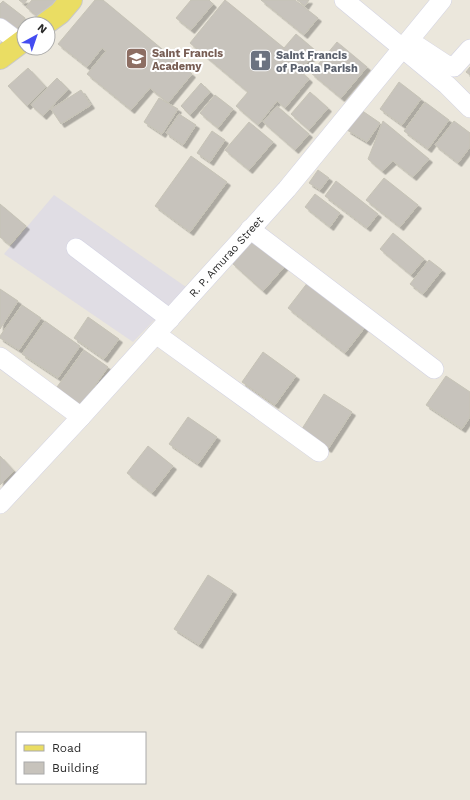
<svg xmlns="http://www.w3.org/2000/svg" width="470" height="800" font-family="'Work Sans',sans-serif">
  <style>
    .industrial { fill: #e0dde4 }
    .building { fill: #c7c3bc; stroke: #c6c3b6; filter: url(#shadow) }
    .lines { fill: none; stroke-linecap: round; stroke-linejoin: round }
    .minor-casing { stroke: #d2d2e2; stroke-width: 20 }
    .major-casing { stroke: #c8c8c8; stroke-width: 24 }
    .minor { stroke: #fff; stroke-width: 19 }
    .major { stroke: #eadd63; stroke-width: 22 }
    .labels { text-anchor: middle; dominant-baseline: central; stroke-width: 4; stroke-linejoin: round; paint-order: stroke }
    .education-label { font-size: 11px; font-weight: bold; fill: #785e54; stroke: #fff; text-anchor: start }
    .worship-label { font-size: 11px; font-weight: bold; fill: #5b616d; stroke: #fff; text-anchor: start }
    .street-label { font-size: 11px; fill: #2a2a2a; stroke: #fff }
  </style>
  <defs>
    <filter id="shadow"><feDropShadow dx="3.5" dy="3.5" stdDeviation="0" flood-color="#0004"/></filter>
  </defs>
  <rect width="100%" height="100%" fill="#ebe7dc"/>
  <path class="industrial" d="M54,195L186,287L133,342L4,254Z"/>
  <g class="building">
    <path d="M19,0H27L24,4Z"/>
    <path d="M32,0H59L43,21L26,7Z"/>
    <path d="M95,0H103L192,74L168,103L150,88L131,110L87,74L106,51L102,48L87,67L58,44Z"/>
    <path d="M191,0H209L213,4L191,30L176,18Z"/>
    <path d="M225,0L284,48L296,34L316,51L300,71L309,79L285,108L277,101L258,125L236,106L248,92L190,43Z"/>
    <path d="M261,0H295L318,18L304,35Z"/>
    <path d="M297,0H309L305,6Z"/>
    <path d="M3,1L25,18L13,33L0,23V4Z"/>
    <path d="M337,42L367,67L341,98L311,73Z"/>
    <path d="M470,67V75L466,72Z"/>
    <path d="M28,68L46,87L27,106L8,86Z"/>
    <path d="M57,78L68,89L43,116L31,105Z"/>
    <path d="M399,82L421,99L402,125L380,109Z"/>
    <path d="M201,83L210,92L190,115L181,106Z"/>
    <path d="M81,90L91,105L61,124L51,109Z"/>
    <path d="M310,92L328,108L309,130L291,114Z"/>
    <path d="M215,95L233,109L218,128L200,113Z"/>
    <path d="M159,98L178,109L162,134L144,122Z"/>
    <path d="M425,102L449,120L428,149L404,131Z"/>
    <path d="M277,106L309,134L295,150L263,122Z"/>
    <path d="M361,110L380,123L367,142L347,130Z"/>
    <path d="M179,114L196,125L183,145L166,133Z"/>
    <path d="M383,121L429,159L413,177L393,161L382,171L368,159Z"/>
    <path d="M454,121L470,133V147L458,163L435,145Z"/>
    <path d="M249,122L273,142L249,170L225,150Z"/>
    <path d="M212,131L225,140L210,162L197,153Z"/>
    <path d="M191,156L227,182L190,232L155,206Z"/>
    <path d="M318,170L329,178L320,190L309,183Z"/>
    <path d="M384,178L418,205L400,227L366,200Z"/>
    <path d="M336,181L378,214L367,228L325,196Z"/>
    <path d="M315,194L340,213L330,227L305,207Z"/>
    <path d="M0,204L26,226L10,245L0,237Z"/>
    <path d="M393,233L424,259L411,275L380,249Z"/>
    <path d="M255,238L286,265L263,291L232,263Z"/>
    <path d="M429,260L442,270L423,294L410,284Z"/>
    <path d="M312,277L369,322L345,353L288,308Z"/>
    <path d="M0,289L18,301L0,329Z"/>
    <path d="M22,305L41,318L19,350L0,338V336Z"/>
    <path d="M88,317L119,339L104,359L74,338Z"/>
    <path d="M45,321L80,346L58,378L22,354Z"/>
    <path d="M84,350L108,367L81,405L57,387Z"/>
    <path d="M263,352L296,376L275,405L242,382Z"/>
    <path d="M446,376L470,392V417L462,429L426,405Z"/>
    <path d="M324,394L352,412L328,449L300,432Z"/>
    <path d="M188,417L217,437L198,464L169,444Z"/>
    <path d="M148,446L173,466L152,493L127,473Z"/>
    <path d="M0,456L14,471L0,485Z"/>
    <path d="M208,575L233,591L199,645L174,629Z"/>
  </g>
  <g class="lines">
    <defs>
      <g id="minor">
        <path d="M344,0L447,85L470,108"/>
        <path d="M0,28L20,43"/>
        <path d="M410,41L445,64L454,67L470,49"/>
        <path d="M250,229L434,369"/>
        <path d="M76,248L170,319"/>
        <path d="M156,334L319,452"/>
        <path d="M0,357L81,417"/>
        <path id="s1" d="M0,504L81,417L287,189L442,0"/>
      </g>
      <g id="major">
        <path d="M45,24L60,13L71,0"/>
        <path d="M0,58L24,40"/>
      </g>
    </defs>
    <use href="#minor" class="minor-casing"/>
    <use href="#major" class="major-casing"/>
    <use href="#minor" class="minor"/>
    <use href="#major" class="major"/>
  </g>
  <defs>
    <symbol id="school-square" viewBox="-11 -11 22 22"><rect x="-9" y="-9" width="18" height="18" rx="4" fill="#8d6e63" stroke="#fff"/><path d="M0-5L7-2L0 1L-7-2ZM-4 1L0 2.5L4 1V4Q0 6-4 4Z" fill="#fff"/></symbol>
    <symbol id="church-square" viewBox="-11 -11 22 22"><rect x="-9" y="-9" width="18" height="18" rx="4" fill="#6b7280" stroke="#fff"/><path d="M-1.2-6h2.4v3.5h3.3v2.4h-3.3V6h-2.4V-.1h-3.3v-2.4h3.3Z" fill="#fff"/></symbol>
  </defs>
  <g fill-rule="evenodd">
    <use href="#school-square" x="124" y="46" width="25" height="25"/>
    <use href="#church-square" x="248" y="48" width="25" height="25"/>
  </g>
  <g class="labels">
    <g class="education-label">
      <text x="152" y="53">Saint Francis<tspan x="152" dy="13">Academy</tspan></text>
    </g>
    <g class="worship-label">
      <text x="276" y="55">Saint Francis<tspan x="276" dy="13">of Paola Parish</tspan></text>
    </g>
    <g class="street-label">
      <text stroke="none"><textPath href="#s1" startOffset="335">R. P. Amurao Street</textPath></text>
    </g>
  </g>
  <rect x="16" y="732" width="130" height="52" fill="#ffffff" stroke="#aaaaaa"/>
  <rect x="24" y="745" width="20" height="6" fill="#eadd63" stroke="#aaaaaa"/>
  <text x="52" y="752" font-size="12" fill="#2a2a2a">Road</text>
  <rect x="24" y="762" width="20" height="12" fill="#c7c3bc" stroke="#aaaaaa"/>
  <text x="52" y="772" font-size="12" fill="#2a2a2a">Building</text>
  <g transform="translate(36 36) rotate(40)"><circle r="19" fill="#ffffff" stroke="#aaaaaa"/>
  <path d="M0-3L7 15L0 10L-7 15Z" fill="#434cf1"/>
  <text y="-6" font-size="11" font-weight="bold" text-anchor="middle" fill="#2a2a2a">N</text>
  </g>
</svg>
